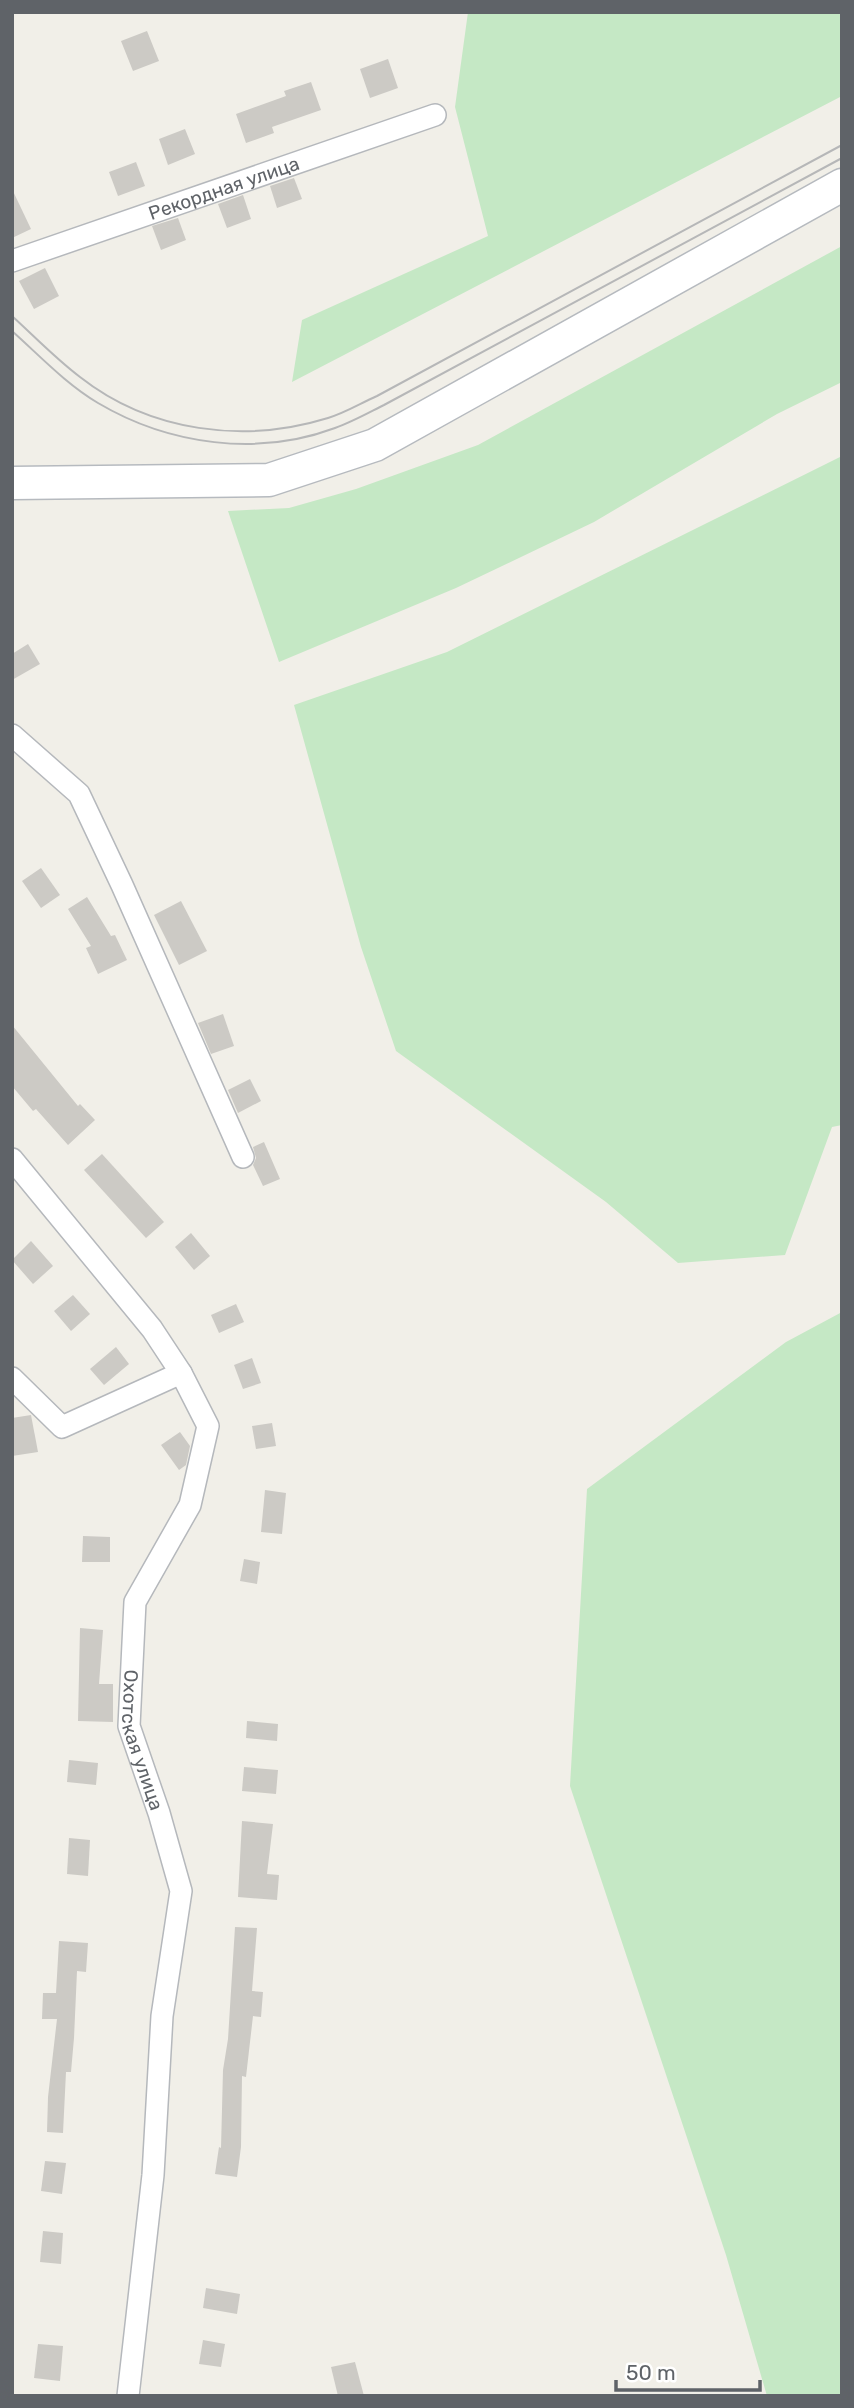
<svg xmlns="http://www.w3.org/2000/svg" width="854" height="2408" font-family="Rubik,sans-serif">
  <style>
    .green { fill: #c5e8c5 }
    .building { fill: #cccac5 }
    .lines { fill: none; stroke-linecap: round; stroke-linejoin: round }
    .minor-casing { stroke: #b5b8bc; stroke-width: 24 }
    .secondary-casing { stroke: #b6babf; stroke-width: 35 }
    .minor { stroke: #fff; stroke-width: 21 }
    .secondary { stroke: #fff; stroke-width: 32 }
    .tram { stroke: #b6b7b8; stroke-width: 2 }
    .labels { text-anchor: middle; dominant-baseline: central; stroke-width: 5; stroke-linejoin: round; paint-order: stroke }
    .street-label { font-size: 19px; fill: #5f6368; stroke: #fff }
  </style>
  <rect width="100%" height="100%" fill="#f1efe8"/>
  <g class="green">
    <path d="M468,12H842V96L292,382L302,320L488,236L455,107Z"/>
    <path d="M842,246V382L777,414L594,522L456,588L279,662L228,511L289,508L356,489L478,445Z"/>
    <path d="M842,456V1125L832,1127L785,1255L678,1263L606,1202L396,1051L361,947L294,705L447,652Z"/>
    <path d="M842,1312V2396H767L726,2255L570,1786L587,1489L786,1342Z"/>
  </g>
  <g class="building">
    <path d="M147,31L159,61L133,71L121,41Z"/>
    <path d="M388,59L398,88L370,98L360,69Z"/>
    <path d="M311,82L321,110L272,127L274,133L246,143L236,114L286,96L284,91Z"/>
    <path d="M185,129L195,154L168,165L159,139Z"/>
    <path d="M136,162L145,186L118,196L109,172Z"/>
    <path d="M294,178L302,199L277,208L270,186Z"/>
    <path d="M12,189L31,229L12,238Z"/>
    <path d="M243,195L251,219L227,228L218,204Z"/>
    <path d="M178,218L186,240L161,250L152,226Z"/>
    <path d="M45,268L59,296L34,309L19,281Z"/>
    <path d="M28,644L40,664L12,680V654Z"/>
    <path d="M41,868L60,895L41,908L22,881Z"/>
    <path d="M87,897L111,936L115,935L127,960L98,974L86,948L91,946L68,909Z"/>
    <path d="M181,901L207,951L179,965L154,915Z"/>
    <path d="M223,1014L234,1046L211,1054L198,1023Z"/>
    <path d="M12,1025L78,1106L80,1104L95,1120L68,1145L36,1109L33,1111L12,1086Z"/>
    <path d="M250,1079L261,1101L238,1113L228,1090Z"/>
    <path d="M264,1142L280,1179L263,1186L253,1165L256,1158L253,1147Z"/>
    <path d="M102,1154L164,1222L146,1238L84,1170Z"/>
    <path d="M191,1233L210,1256L194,1270L175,1247Z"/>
    <path d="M31,1241L53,1266L33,1284L12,1260Z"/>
    <path d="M73,1295L90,1314L71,1331L54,1311Z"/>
    <path d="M236,1304L244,1322L219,1333L211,1315Z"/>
    <path d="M116,1347L129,1364L104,1385L90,1369Z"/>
    <path d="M252,1358L261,1383L243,1389L234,1365Z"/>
    <path d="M31,1415L38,1452L12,1456V1418Z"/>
    <path d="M272,1423L276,1446L256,1449L252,1426Z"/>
    <path d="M180,1432L190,1446L186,1465L179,1470L161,1445Z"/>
    <path d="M265,1490L286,1493L282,1534L261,1532Z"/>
    <path d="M83,1536L110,1537V1562H82Z"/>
    <path d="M244,1559L260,1562L257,1584L240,1581Z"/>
    <path d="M80,1628L103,1630L99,1684H113V1722L78,1721Z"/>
    <path d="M247,1721L278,1724L277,1741L246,1738Z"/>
    <path d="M69,1760L98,1763L96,1785L67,1782Z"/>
    <path d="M244,1767L278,1770L276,1794L242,1791Z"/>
    <path d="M242,1821L273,1824L267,1874L279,1875L277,1900L238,1897Z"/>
    <path d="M69,1838L90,1840L88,1876L67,1874Z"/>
    <path d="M235,1927L257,1928L252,1991L263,1992L261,2017L253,2016L246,2077L242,2076L241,2147L237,2177L215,2174L219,2147L221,2148L223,2070L228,2039Z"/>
    <path d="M59,1941L88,1943L86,1972L77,1971L74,2038L71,2072H66L63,2133L47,2132L48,2097L57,2019H42L43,1993H56Z"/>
    <path d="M45,2161L66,2163L62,2194L41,2191Z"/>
    <path d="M43,2231L63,2233L61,2264L40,2262Z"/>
    <path d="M206,2288L240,2294L237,2314L203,2308Z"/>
    <path d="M203,2340L225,2344L221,2367L199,2364Z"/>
    <path d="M38,2344L63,2346L60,2381L34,2378Z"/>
    <path d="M355,2362L364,2396H338L331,2367Z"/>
  </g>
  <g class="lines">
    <defs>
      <g id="minor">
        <path id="s1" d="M12,261L435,115"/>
        <path d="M12,735L79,794L122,885L243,1157"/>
        <path id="s2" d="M12,1159L152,1329L181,1373L208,1426L190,1505L135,1602L129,1726L159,1813L181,1891L162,2016L153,2175L128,2396"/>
        <path d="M12,1378L62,1427L181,1373"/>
      </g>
      <path id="secondary" d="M12,483L269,480L375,445L842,185"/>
    </defs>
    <use href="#minor" class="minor-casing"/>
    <use href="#secondary" class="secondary-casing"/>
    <use href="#minor" class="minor"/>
    <use href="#secondary" class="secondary"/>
    <g class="tram">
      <path d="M12,316C34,336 56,359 80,377C150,432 244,444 328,418C345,413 361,403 377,396L842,145"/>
      <path d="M12,331C40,356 66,384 98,403C169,445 258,457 335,428C352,422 368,413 384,405L842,158"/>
    </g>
  </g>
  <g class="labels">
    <g class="street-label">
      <text stroke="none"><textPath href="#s1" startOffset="224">Рекордная улица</textPath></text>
      <text stroke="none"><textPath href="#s2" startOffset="665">Охотская улица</textPath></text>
    </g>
  </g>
  <rect width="854" height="2408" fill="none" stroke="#5f6368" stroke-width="28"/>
  <path d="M616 2380v10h144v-10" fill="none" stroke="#5f6368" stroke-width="3.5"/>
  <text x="626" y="2380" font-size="21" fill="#5f6368" stroke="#ffffff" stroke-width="5" paint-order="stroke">50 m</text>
</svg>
